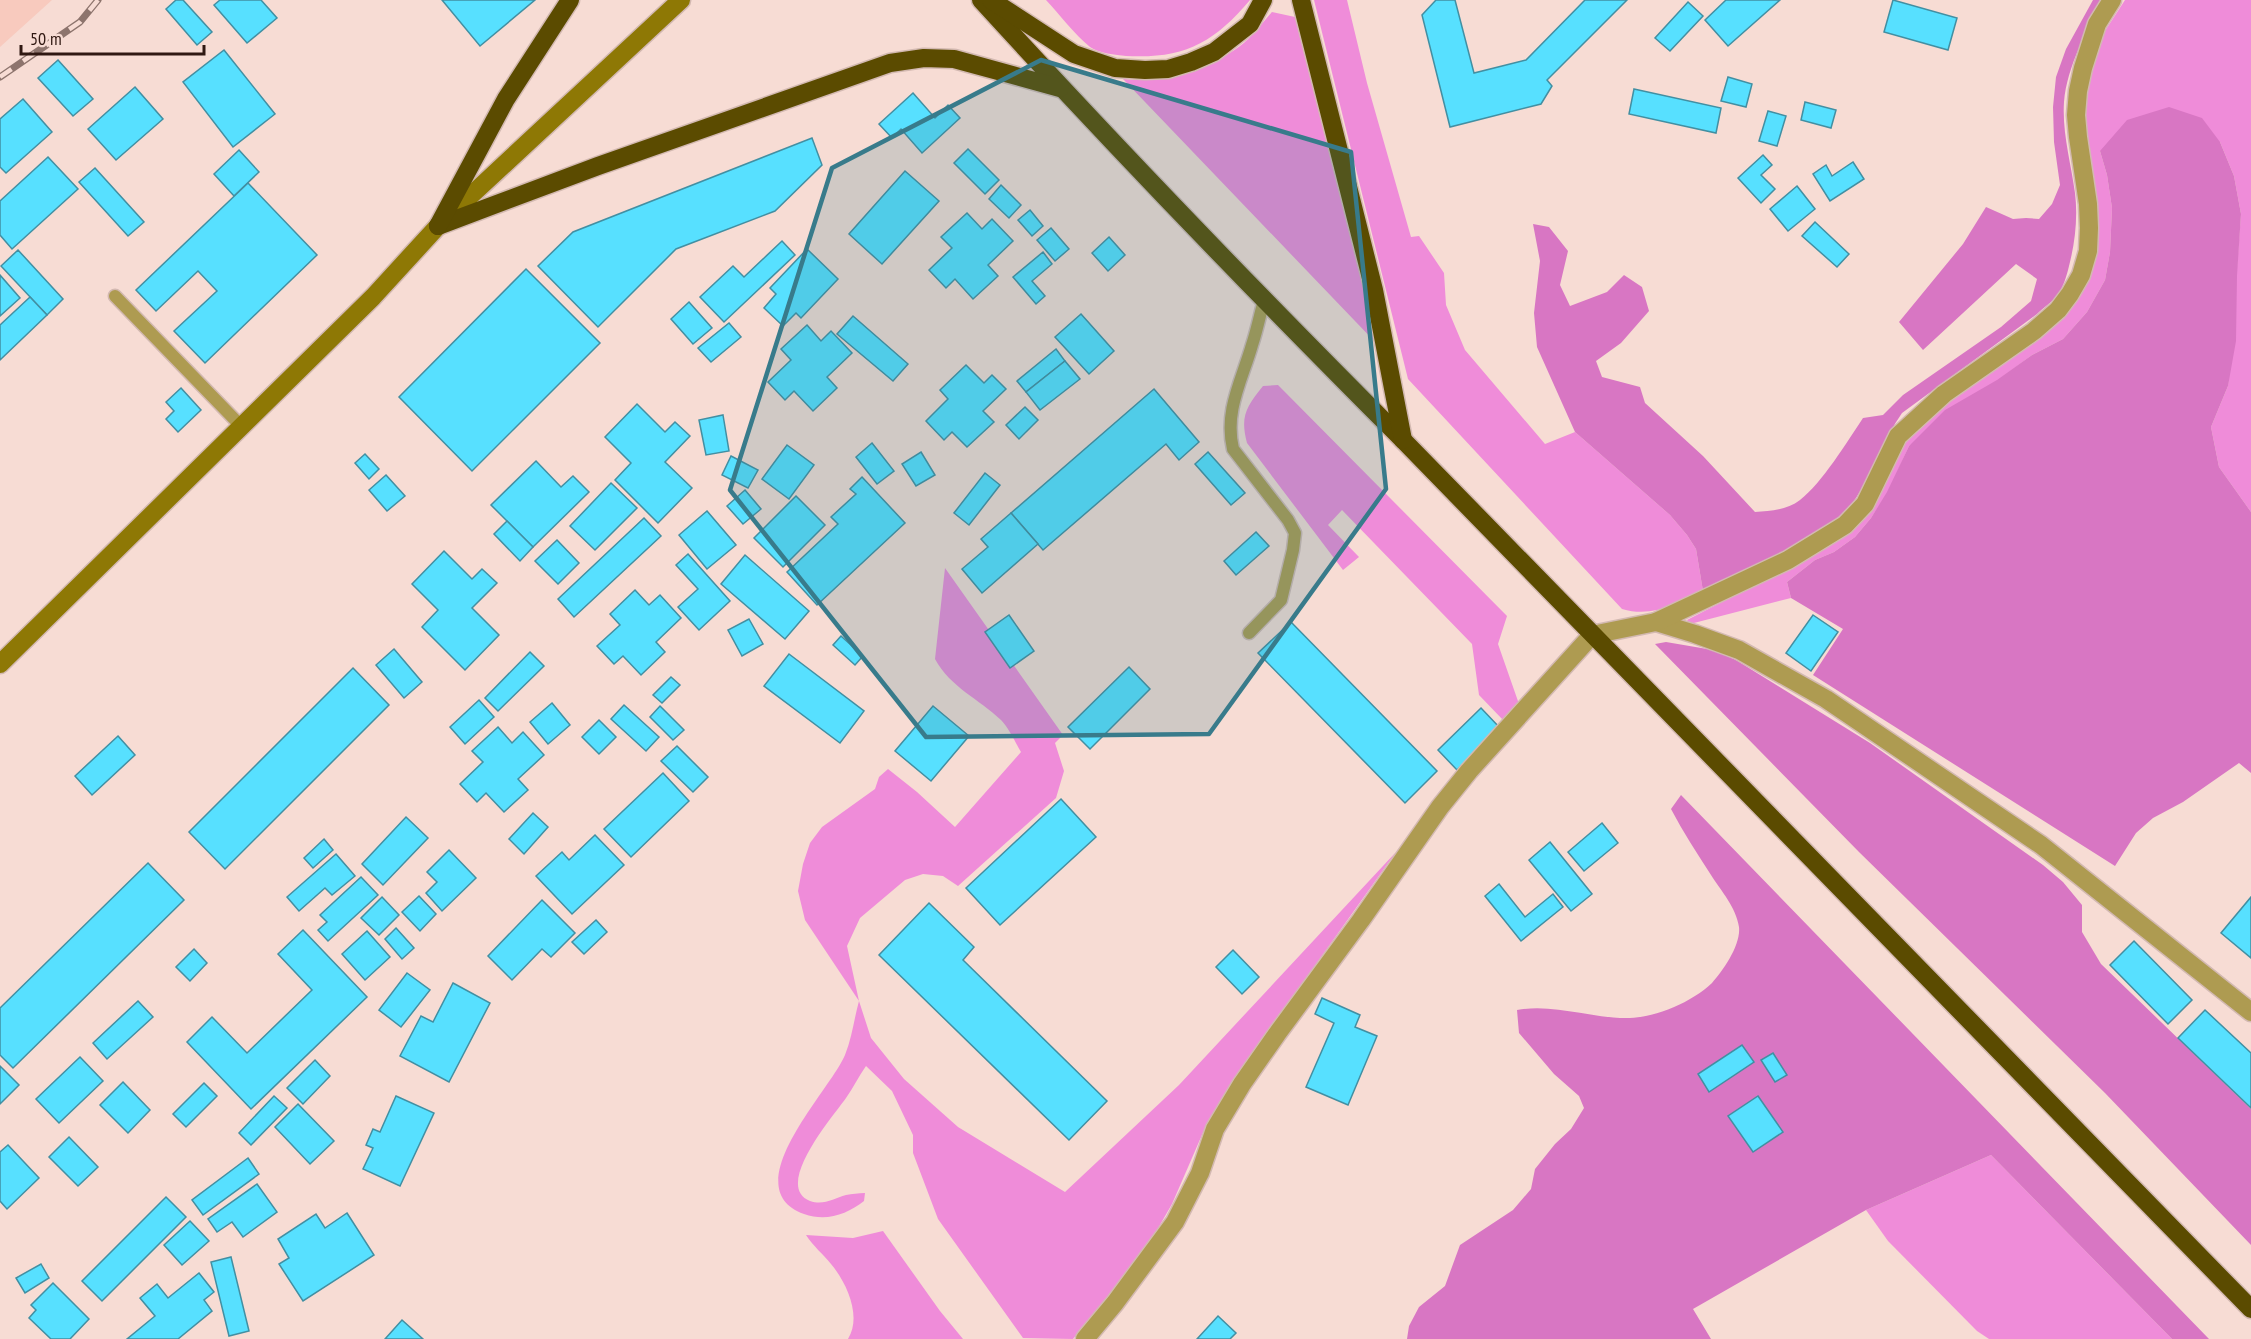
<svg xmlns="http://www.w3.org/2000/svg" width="2251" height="1339" font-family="'PT Sans Narrow',sans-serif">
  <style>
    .built { fill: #f8cabe }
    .green { fill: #ef8cd9 }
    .forest { fill: #d876c3 }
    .building { fill: #57e0ff; stroke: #428fa2; stroke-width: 1.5 }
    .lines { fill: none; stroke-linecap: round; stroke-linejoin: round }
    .lane-casing { stroke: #d3b9b1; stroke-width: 15 }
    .street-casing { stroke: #d3b9b1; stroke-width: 21 }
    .secondary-casing { stroke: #d3b9b1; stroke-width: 21 }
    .highway-casing { stroke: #d3b9b1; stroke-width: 21 }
    .lane { stroke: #ae9b51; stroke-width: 12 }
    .street { stroke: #ae9b51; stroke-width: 18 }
    .secondary { stroke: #8e7805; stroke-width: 18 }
    .highway { stroke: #5b4b00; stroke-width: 18 }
    .rail-casing { stroke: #8d746d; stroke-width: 7 }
    .rail { stroke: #f7dcd4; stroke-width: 4.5; stroke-dasharray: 14; stroke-linecap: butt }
    .marked { fill: #387b8b; fill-opacity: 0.2; stroke: #387b8b; stroke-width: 4.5; stroke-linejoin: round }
  </style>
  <rect width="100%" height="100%" fill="#f7dcd4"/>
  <path class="built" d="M0,0H52L0,47Z"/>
  <g class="green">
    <path d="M1046,0H1250C1213,44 1183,59 1126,56C1116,55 1098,53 1090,47C1074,34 1060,15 1046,0Z"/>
    <path d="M1314,0H1347L1367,83L1411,237L1419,236L1444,273L1446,305L1465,350L1545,444L1575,432L1670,515L1687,535L1696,549L1703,591C1677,604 1652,618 1622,609L1408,379Z"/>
    <path d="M2125,0H2251V512L2219,467L2211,427L2228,386L2241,214L2234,176L2220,142L2100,151L2107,175L2112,208L2110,252L2105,280L2087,312L2063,339L2032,355L1909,446L1888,492L1871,518L1855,537L1834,552L1815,560L1787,582L1791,598L1690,624L1687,620L1813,555L1904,439L1938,407L2009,360L2057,322L2077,299L2086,282L2083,98L2099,40Z"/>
    <path d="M1272,12L1295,17L1378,345L1123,79C1168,83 1203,73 1240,46C1252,37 1262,23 1272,12Z"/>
    <path d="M1278,385L1507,616L1498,644L1519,704L1503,720L1479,695L1472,644L1342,510L1328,525L1359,557L1343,570L1247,443C1240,417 1246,407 1263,386Z"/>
    <path d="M945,568L1063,735L1055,743L1064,771L1056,798L958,886L943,876L923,874L905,880L860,918L847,946L859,1001L871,1038L904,1079L958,1127L1065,1192L1179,1085L1396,852L1264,1037L1205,1128L1172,1204L1153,1237L1132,1267L1073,1339L1023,1338L938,1219L913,1153V1135L892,1091L866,1066C859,1076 853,1088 846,1098C835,1114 772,1186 810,1201C824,1206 834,1198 846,1195C852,1194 858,1193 865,1193L864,1201C847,1214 827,1222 804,1214C733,1188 830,1091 845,1055C852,1038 854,1019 859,1001L805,920L798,891L803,864L810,843L822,827L875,789L879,777L888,769L917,792L955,827L1021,752C1015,742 1009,728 1001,720C979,699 950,687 935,659Z"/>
    <path d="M1991,1155L2172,1339H1989L1977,1331L1888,1241L1866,1210Z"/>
    <path d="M883,1231L940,1311L963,1339H848C862,1317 847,1283 831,1264C823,1254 813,1246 806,1235L853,1238Z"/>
  </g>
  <g class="forest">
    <path d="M2093,0H2103C2087,31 2067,66 2064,102C2062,133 2071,163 2075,193C2078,217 2075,243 2069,266C2067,275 2063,288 2057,296C2052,302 2043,308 2037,314L1902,413C1883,440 1874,471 1856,498C1829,538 1747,569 1703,591L1696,549L1687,535L1670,515L1575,432L1537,347L1534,313L1540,261L1533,224L1549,227L1568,251L1560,285L1570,306L1607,292L1624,275L1642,287L1649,311L1621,343L1596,361L1602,377L1640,387L1645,403L1703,456L1755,512C1770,511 1787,510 1800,500C1822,483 1847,442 1863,418L1883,415L1903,395L2001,327L2031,301L2037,279L2016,264L1923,350L1899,322L1963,244L1986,207L2013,219L2026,218L2039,219L2052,204L2060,185L2054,142L2053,107L2056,77L2066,49Z"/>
    <path d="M2169,107L2202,118L2220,142L2234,176L2241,214L2237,276L2236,341L2228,386L2211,427L2219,467L2251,512V773L2239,763L2183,802L2153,818L2136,833L2115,866L1813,675L1843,629L1791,598L1787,582L1815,560L1834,552L1855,537L1871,518L1887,492L1909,446L1945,410L1997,380L2032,355L2063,339L2087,312L2105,280L2110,252L2112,208L2107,175L2100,151L2127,120Z"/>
    <path d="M1666,642L1713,650L1736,660L1870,743L2043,865L2063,882L2082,905V932L2101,964L2251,1109V1245L2105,1093L1859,852L1655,644Z"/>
    <path d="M1681,795L2209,1339H2172L1991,1155L1866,1210L1693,1309L1711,1339H1407L1409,1326L1419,1307L1445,1286L1460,1245L1513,1210L1531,1189L1535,1169L1555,1144L1571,1129L1584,1108L1579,1096L1554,1074L1519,1033L1517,1010C1554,1003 1592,1019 1630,1018C1657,1017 1692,1002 1712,983C1723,971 1741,945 1739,927C1736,907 1721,891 1711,875C1697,853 1683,832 1671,809Z"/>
  </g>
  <g class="building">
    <path d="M176,0H183L212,32L197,45L166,9Z"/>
    <path d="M220,0H261L277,18L247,43L214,5Z"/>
    <path d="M442,0H535L480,46Z"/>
    <path d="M1436,0H1455L1474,73L1526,60L1585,0H1627L1547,80L1552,86L1541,104L1450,127L1422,15Z"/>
    <path d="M1726,0H1780L1728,46L1705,20Z"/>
    <path d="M1893,0L1957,18L1948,50L1884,32Z"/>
    <path d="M1688,2L1703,16L1670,51L1655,38Z"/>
    <path d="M224,50L275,114L233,147L183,82Z"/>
    <path d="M58,60L93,99L73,116L38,78Z"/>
    <path d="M1728,77L1752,84L1746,107L1721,101Z"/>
    <path d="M135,87L163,119L116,160L88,129Z"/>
    <path d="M1634,89L1721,108L1716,133L1629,114Z"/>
    <path d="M913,93L935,118L948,105L960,118L922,153L901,129L892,138L879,124Z"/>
    <path d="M23,99L52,132L6,173L0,167V119Z"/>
    <path d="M1805,102L1836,110L1831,128L1801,120Z"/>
    <path d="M1768,111L1786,116L1777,146L1759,141Z"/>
    <path d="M812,138L822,165L775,211L676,249L598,327L538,266L573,232Z"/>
    <path d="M968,149L999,180L985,194L954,163Z"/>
    <path d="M239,150L259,172L234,196L214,174Z"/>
    <path d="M1763,155L1772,165L1761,175L1775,189L1761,203L1738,178Z"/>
    <path d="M48,157L78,189L12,249L0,235V201Z"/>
    <path d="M1853,162L1864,179L1830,201L1813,174L1826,165L1832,176Z"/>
    <path d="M95,168L144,222L128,236L79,182Z"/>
    <path d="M905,171L939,201L882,264L849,234Z"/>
    <path d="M248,183L317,255L205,363L174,331L217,291L198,271L156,311L136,290Z"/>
    <path d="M1001,185L1021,205L1009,218L989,199Z"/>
    <path d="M1797,186L1815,209L1788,231L1770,209Z"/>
    <path d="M1030,210L1043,226L1032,236L1018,220Z"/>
    <path d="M967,213L982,229L992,219L1013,241L988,265L998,276L973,299L955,279L946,288L929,270L952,248L941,237Z"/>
    <path d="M1815,222L1849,254L1837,267L1802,236Z"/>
    <path d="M1051,228L1069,249L1055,261L1037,240Z"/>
    <path d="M1109,237L1125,255L1108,271L1092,253Z"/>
    <path d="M782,241L795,255L724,322L700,297L733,266L744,277Z"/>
    <path d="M807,249L838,279L801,318L796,313L783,326L764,308L776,294L770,288Z"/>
    <path d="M18,250L63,299L47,315L1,266Z"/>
    <path d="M1043,252L1052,264L1032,281L1045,296L1036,304L1013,277Z"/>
    <path d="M526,269L600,343L472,471L399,397Z"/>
    <path d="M0,275L20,298L0,316Z"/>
    <path d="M30,297L47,315L0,360V325Z"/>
    <path d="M689,302L712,328L693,344L671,319Z"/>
    <path d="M1081,314L1114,351L1089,374L1055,337Z"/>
    <path d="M853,316L908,364L893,381L837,334Z"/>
    <path d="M729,323L741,337L711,362L698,348Z"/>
    <path d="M807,325L821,341L831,331L852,353L827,377L837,388L813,411L794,391L785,400L768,382L791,360L781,349Z"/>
    <path d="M1056,349L1065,361L1026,392L1017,381Z"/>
    <path d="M1065,361L1080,379L1040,410L1026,392Z"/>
    <path d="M966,365L984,383L992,375L1006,389L983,411L994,422L967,447L952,432L944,440L926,421L948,399L940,390Z"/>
    <path d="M181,388L201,410L178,432L166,419L174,411L166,402Z"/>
    <path d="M1154,389L1199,442L1179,460L1166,444L1043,550L1011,513Z"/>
    <path d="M637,404L665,432L675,422L690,436L665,462L692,488L658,523L615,480L631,463L605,437Z"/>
    <path d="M1025,407L1038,420L1019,439L1006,425Z"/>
    <path d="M723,415L729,451L706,455L699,420Z"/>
    <path d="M872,443L894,471L877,484L856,457Z"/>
    <path d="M787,445L814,465L789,499L762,479Z"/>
    <path d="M921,452L935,475L916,486L902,464Z"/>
    <path d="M1208,452L1245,493L1231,505L1195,464Z"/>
    <path d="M365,454L379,469L369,479L355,463Z"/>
    <path d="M731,456L758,470L748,488L722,475Z"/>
    <path d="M536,461L561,487L573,476L589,492L533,547L491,505Z"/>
    <path d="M985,473L1000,485L969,525L954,513Z"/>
    <path d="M386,475L405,496L387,511L369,490Z"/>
    <path d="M862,477L905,523L817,605L787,572L838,524L831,517L856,494L850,489Z"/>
    <path d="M611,483L637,508L595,550L570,526Z"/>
    <path d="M745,490L761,509L743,524L727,506Z"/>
    <path d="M796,496L825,525L783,567L754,538Z"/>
    <path d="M707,511L736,545L707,569L679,535Z"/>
    <path d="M1011,513L1038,544L982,593L962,569L988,547L981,539Z"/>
    <path d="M644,518L661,536L574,617L558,599Z"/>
    <path d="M507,521L533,547L520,561L494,534Z"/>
    <path d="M1256,532L1269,546L1236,575L1224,561Z"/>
    <path d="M557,540L579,563L558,584L535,561Z"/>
    <path d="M444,551L472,579L482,569L497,583L472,608L499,635L465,670L422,627L438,610L412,584Z"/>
    <path d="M688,554L730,601L699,630L678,607L698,589L676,565Z"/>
    <path d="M745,555L809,611L785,639L721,584Z"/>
    <path d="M635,590L649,605L660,595L681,618L656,642L665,652L641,675L623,656L614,664L597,646L620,625L610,614Z"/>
    <path d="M1009,615L1034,651L1010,668L985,632Z"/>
    <path d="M1813,615L1838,632L1811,671L1786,653Z"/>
    <path d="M749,619L763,644L742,656L728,630Z"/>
    <path d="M1291,622L1437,771L1405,803L1258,653Z"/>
    <path d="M841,636L863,656L855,665L833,645Z"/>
    <path d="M394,649L422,682L404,698L376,665Z"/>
    <path d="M530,652L544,666L498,711L485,698Z"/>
    <path d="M789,654L864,711L840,743L764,686Z"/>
    <path d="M1129,667L1150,689L1090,749L1068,727Z"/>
    <path d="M353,668L389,705L225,869L189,832Z"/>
    <path d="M671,677L680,685L662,703L653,695Z"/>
    <path d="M479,700L494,717L465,744L450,727Z"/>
    <path d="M552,703L570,725L548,744L530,722Z"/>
    <path d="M624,705L659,737L646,751L611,719Z"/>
    <path d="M660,706L684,730L673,740L650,717Z"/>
    <path d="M933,706L969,736L931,781L895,751Z"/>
    <path d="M1481,708L1500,728L1457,770L1438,750Z"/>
    <path d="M599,720L616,737L599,754L582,737Z"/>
    <path d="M498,727L512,743L523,732L544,755L518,779L528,790L504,812L486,793L477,802L460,784L483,762L472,751Z"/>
    <path d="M118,736L135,755L92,795L75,776Z"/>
    <path d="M677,746L708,777L693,792L661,761Z"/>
    <path d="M663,773L689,801L631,857L604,829Z"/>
    <path d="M1061,799L1096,837L1000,925L966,888Z"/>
    <path d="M533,813L548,827L524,854L509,839Z"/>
    <path d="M406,817L428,838L383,885L362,864Z"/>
    <path d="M1602,823L1618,843L1584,871L1568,852Z"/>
    <path d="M595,835L624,865L572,914L536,876L562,852L569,860Z"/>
    <path d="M324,839L333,850L313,868L304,858Z"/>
    <path d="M1550,842L1592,894L1571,911L1529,860Z"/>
    <path d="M449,850L476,878L442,911L426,893L437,882L427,872Z"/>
    <path d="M336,854L355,876L332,895L325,888L299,911L287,897Z"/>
    <path d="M148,863L184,900L13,1068L0,1055V1008Z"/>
    <path d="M361,877L378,895L328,941L318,930L327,922L320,915Z"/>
    <path d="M1499,884L1525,917L1553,894L1563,907L1521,941L1485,896Z"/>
    <path d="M419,896L436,914L420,931L402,912Z"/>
    <path d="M382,897L399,915L379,935L361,918Z"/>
    <path d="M2251,897V958L2221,933Z"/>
    <path d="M542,900L575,933L551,957L542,949L512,980L488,956Z"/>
    <path d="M929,903L974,947L963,960L1107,1101L1069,1140L879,955Z"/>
    <path d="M596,920L607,932L584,954L572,942Z"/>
    <path d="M396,928L414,948L402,959L385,939Z"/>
    <path d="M303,930L367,997L251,1109L187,1042L212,1017L247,1053L312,990L278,954Z"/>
    <path d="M367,931L390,957L365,980L342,954Z"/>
    <path d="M2134,941L2192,1000L2168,1024L2110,965Z"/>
    <path d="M194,949L207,963L190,981L176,967Z"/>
    <path d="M1233,950L1259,977L1242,994L1216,967Z"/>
    <path d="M407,973L430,990L401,1027L379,1010Z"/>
    <path d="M453,983L490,1003L449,1082L400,1056L421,1016L433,1022Z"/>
    <path d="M1322,998L1360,1015L1355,1027L1377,1036L1348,1105L1306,1087L1334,1023L1315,1014Z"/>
    <path d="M138,1001L153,1017L107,1059L93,1043Z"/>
    <path d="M2205,1010L2251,1053V1108L2178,1038Z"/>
    <path d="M1742,1045L1754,1062L1709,1092L1698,1074Z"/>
    <path d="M1773,1053L1787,1075L1775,1082L1761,1060Z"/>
    <path d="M80,1057L103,1081L59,1123L36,1099Z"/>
    <path d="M315,1060L330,1076L303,1104L287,1088Z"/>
    <path d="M0,1066L19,1085L0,1104Z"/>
    <path d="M123,1082L150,1110L128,1133L100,1105Z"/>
    <path d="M204,1083L217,1096L186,1127L173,1114Z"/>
    <path d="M274,1096L287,1108L251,1145L239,1133Z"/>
    <path d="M396,1096L434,1113L400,1186L363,1169L373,1148L366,1145L373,1129L380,1132Z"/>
    <path d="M1758,1096L1783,1132L1753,1152L1728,1116Z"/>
    <path d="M298,1104L334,1141L310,1164L275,1127Z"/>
    <path d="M69,1137L98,1167L78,1186L49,1157Z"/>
    <path d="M8,1145L39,1178L7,1209L0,1201V1152Z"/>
    <path d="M248,1158L259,1174L203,1215L192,1200Z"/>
    <path d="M257,1184L277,1212L243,1237L232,1222L217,1232L208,1219Z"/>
    <path d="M166,1197L186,1217L102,1301L82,1281Z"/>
    <path d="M347,1213L374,1255L303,1301L279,1264L289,1258L278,1239L316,1214L325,1228Z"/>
    <path d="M190,1221L209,1241L182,1265L164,1245Z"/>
    <path d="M231,1257L249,1331L229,1336L211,1262Z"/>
    <path d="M41,1264L49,1278L25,1293L16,1278Z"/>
    <path d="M199,1273L214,1292L204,1300L212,1311L178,1339H127L155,1316L140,1298L157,1284L168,1298Z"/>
    <path d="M53,1283L89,1319L70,1339H51L29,1318L36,1310L31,1305Z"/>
    <path d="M1218,1316L1236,1333L1230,1339H1197Z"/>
    <path d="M402,1320L423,1339H385Z"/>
  </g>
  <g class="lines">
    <defs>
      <g id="lane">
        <path d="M115,296L241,426"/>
        <path d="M1249,633L1281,600L1293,550L1295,533L1288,520L1233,449C1224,411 1242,380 1252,345C1257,330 1260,315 1264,300"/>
      </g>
      <g id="street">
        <path d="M1656,622L1695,634L1739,650L1826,699L2041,845L2251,1012"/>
        <path d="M1085,1339L1115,1303L1175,1222L1200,1173L1215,1129L1242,1084L1277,1034L1361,920L1440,807L1469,771L1592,635L1656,622L1788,560L1845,525L1865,504L1898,436L1944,394L2034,331L2058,310L2070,294L2081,275L2088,251L2089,228L2088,204L2078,137L2076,115L2078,91L2083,68L2097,24L2112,0"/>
      </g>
      <path id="secondary" d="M0,664L373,297L438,226L681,0"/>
      <g id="highway">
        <path d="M981,0C1118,150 1259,296 1403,440L2251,1309"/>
        <path d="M991,0L1074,54L1115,68L1145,70L1168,69L1191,62L1214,52L1250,24L1263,0"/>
        <path d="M1301,0L1374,290L1403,440"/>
        <path d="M438,226L598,166L890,63L924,58L954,59L1060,88"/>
        <path d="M438,226L506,99L570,0"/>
      </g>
    </defs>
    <use href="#lane" class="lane-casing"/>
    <use href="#street" class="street-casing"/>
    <use href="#secondary" class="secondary-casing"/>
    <use href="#highway" class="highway-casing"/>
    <use href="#lane" class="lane"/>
    <use href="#street" class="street"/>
    <use href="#secondary" class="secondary"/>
    <use href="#highway" class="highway"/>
    <defs>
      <path id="rail" d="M0,77L80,22L98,0"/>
    </defs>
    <use href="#rail" class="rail-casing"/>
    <use href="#rail" class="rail"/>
  </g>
  <path class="marked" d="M1041,60L1351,152L1386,489L1209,734L926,737L730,490L832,168Z"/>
  <path d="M21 45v9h183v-9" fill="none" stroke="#301812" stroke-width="3"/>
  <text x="30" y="45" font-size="18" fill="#301812" stroke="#f7dcd4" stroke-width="4.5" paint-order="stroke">50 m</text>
</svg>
